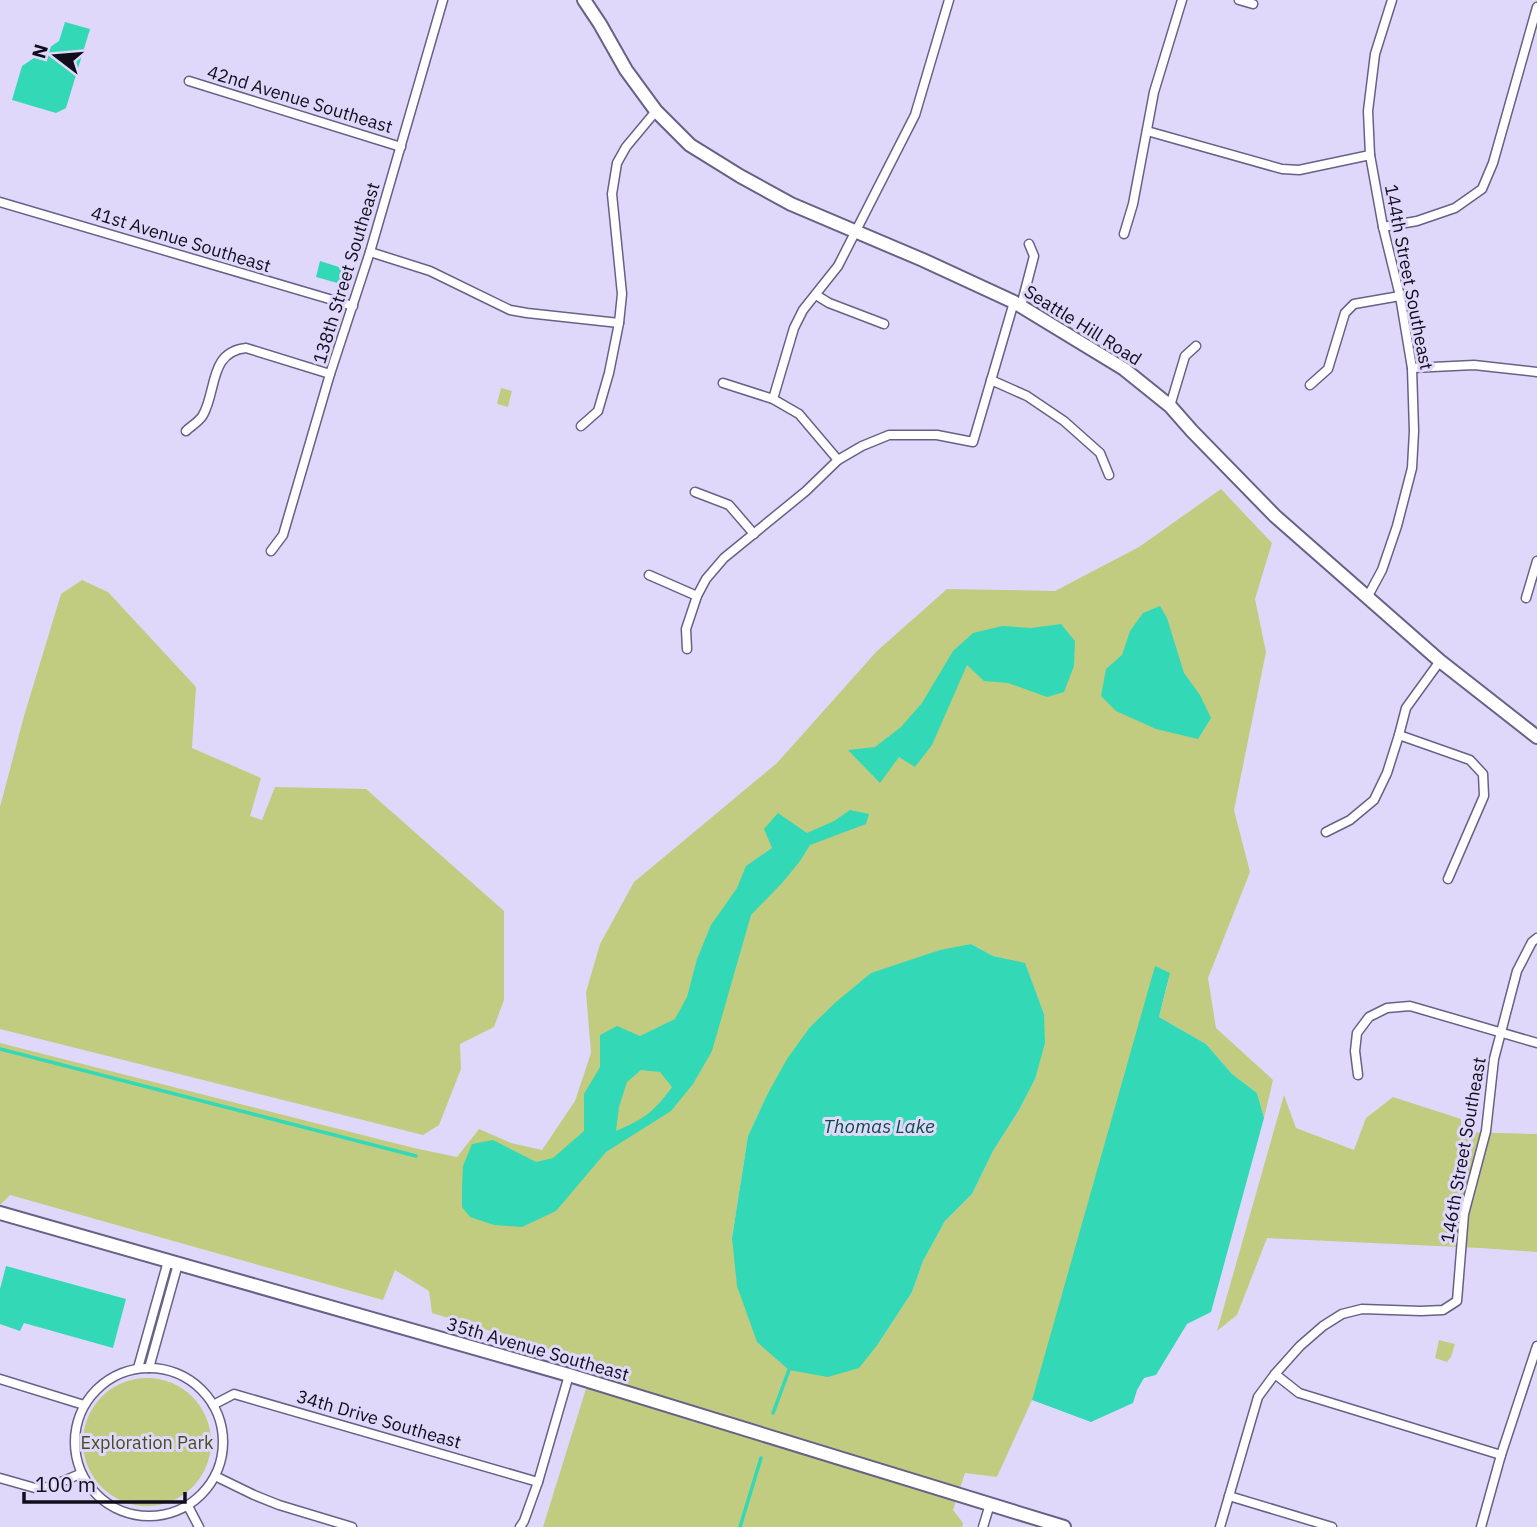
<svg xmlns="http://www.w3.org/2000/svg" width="1537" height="1527" font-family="'IBM Plex Sans',sans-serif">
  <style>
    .green { fill: #c1cc80; fill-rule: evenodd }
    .water { fill: #33d8b7; fill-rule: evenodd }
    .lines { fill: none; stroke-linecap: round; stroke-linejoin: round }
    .stream { stroke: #33d8b7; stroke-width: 3.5 }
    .street-casing { stroke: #696086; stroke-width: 11 }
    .secondary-casing { stroke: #696086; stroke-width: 16 }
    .street { stroke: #fff; stroke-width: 8 }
    .secondary { stroke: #fff; stroke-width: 12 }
    .labels { text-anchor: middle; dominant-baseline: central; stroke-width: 6; stroke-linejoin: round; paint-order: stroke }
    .street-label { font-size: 18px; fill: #110d1b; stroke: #e0d8fb }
    .park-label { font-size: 18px; fill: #464c1e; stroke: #e0d8fb }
    .water-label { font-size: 19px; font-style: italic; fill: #094e41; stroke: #e0d8fb }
  </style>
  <rect width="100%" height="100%" fill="#e0d8fb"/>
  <g class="green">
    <path d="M501,388L512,391L508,407L497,404Z"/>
    <path d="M1221,489L1272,543L1255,599L1266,652L1234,810L1250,872L1208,978L1216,1028L1273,1080L1264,1118L1257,1093L1232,1074L1206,1044L1159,1017L1170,974L1032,1400L997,1477L965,1473L953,1510L963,1523L962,1527H543L594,1363L432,1313L429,1291L395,1270L383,1300L10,1195L0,1205V1043L414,1148L457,1157L479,1129L511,1143L542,1150L575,1101L591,1053L586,992L600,944L634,882L777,763L877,651L947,589L1055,591L1139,547ZM971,944L993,956L1025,964L1044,1014L1035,1079L1019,1110L993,1151L972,1194L945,1221L923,1261L912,1292L878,1344L732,1238L748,1136L767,1095L810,1027L871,973Z"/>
    <path d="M82,580L108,592L196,687L192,748L261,778L250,816L262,820L275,787L366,789L504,911V1000L494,1027L460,1044L461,1069L439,1125L423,1135L0,1029V807L24,716L61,594Z"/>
    <path d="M1284,1095L1296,1128L1354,1150L1366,1118L1393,1097L1461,1119V1132L1537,1134V1252L1480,1248L1267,1238L1237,1315L1217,1331Z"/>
    <path d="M1439,1340L1455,1344L1451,1357L1447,1362L1435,1358Z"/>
    <circle cx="147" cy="1442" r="64"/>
  </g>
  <g class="water">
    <path d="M65,22L90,29L66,108L56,113L12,100L22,66L59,41Z"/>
    <path d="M320,261L345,269L341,284L316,277Z"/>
    <path d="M1160,606L1167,618L1184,673L1200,695L1211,718L1198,739L1156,729L1116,711L1101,696L1106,669L1122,655L1130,631L1143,613Z"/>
    <path d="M1061,624L1075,641L1074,666L1064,692L1047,697L1008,683L984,681L967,665L932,745L915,767L899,757L880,783L848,750L875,747L901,727L922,703L953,651L973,633L1002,626L1031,628Z"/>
    <path d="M850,810L869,814L866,824L810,845L800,861L783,882L751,915L712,1051L693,1084L671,1111L606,1152L556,1211L522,1227L494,1225L470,1217L462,1207V1187L463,1166L472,1144L493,1140L536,1162L553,1158L584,1131V1094L600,1067V1035L617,1026L640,1036L675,1019L687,997L697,959L711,925L737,888L746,866L772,848L764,829L778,813L807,833L834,821ZM641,1070L660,1072L672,1087C654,1112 644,1119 616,1131L619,1107L627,1082Z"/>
    <path d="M971,944L993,956L1025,963L1044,1014L1045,1043L1035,1079L1019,1110L993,1151L972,1194L945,1221L923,1261L912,1292L878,1344L859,1368L828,1377L789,1370L757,1342L737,1286L732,1238L748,1136L767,1095L787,1059L810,1027L836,1002L871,973L940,950Z"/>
    <path d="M1155,966L1170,973L1159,1017L1206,1044L1232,1074L1257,1093L1264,1118L1211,1312L1187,1324L1156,1375L1144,1378L1137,1390L1133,1403L1091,1422L1032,1400Z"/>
    <path d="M6,1266L126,1299L113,1348L24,1323L20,1331L0,1324V1289Z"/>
  </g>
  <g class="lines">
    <g class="stream">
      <path d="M0,1049L416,1156"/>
      <path d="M773,1413L789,1370"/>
      <path d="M740,1527L761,1458"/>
    </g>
    <defs>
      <g id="street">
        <path d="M1239,0L1253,4"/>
        <path d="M189,81L401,147"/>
        <path d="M1147,131L1282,169L1299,170L1370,155"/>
        <path d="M0,202L353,306"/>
        <path d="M1383,227L1417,221L1455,208L1482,189L1493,163L1537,7"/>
        <path d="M1124,234L1133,204L1154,92L1182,0"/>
        <path d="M370,252L430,271L510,310L527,313L619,323"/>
        <path d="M816,295L829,303L884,324"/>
        <path d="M1021,306L1034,256L1029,244"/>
        <path d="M1412,368L1474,365L1537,372"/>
        <path d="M991,380L1027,396L1064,421L1100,453L1109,475"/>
        <path d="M723,383L773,399L799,414L838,460"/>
        <path d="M1310,385L1328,369L1345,313L1354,304L1400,296"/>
        <path d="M773,399L794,328L803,310L838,266L915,115L949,0"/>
        <path d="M1170,406L1185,356L1196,346"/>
        <path d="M581,426L598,411L609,373L619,323L622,294L612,194L617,163L626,147L656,111"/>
        <path d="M186,431C191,426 200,421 203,415C217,390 209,352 246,348L330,374"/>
        <path d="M695,492L729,505L754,534"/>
        <path d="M271,551L283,535L330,374L370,252L443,0"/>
        <path d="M649,575L697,596"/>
        <path d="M1368,596L1382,570L1397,526L1412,468L1414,431L1412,368L1400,296L1383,227L1370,155L1368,111L1375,54L1392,0"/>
        <path d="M1526,598L1537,561"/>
        <path d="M687,649L686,629L697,596L706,579L724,558L806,491L838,460L862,446L889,435H937L973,442L1014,302"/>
        <path d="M1399,735L1470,760L1483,774L1484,796L1448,879"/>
        <path d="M1326,832L1350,820L1374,800L1387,773L1399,735L1406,708L1440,661"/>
        <path d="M1358,1075L1355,1051L1357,1033L1369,1017L1387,1008L1410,1006L1537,1043"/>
        <circle cx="149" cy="1442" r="74"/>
        <path d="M138,1368L168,1261"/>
        <path d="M149,1368L178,1264"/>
        <path d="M1275,1374L1299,1393L1501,1455"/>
        <path d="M0,1379L84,1405"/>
        <path d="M213,1405L234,1394L538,1482"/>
        <path d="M215,1476L254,1495L279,1505L352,1527"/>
        <path d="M0,1478L35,1488L49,1487L80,1474"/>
        <path d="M1229,1496L1332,1527"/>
        <path d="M188,1506L199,1527"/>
        <path d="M520,1527L524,1521L538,1482L569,1375"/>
        <path d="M983,1527L990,1504"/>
        <path d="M1220,1527L1258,1397L1275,1374L1300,1346L1323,1326L1342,1314L1362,1309L1421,1311L1443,1310L1457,1301L1464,1214L1486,1131L1494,1059L1517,971L1532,942L1537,938"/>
        <path d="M1481,1527L1501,1455L1537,1346"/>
      </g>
      <g id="secondary">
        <path d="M584,0L600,24L626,70L656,111L690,145L740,176L791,204L923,260L1014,302L1124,369L1170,406L1192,431L1275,516L1440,661L1537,737"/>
        <path d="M0,1213L569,1375L1064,1527"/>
      </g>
    </defs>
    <use href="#street" class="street-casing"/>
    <use href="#secondary" class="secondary-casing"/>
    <use href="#street" class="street"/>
    <use href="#secondary" class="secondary"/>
  </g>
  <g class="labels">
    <g class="street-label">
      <text transform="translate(300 99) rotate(17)">42nd Avenue Southeast</text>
      <text transform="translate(181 239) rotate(17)">41st Avenue Southeast</text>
      <text transform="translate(346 273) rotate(-73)">138th Street Southeast</text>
      <text transform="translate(1409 277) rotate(79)">144th Street Southeast</text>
      <text transform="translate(1083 325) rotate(32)">Seattle Hill Road</text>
      <text transform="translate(1463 1150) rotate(-80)">146th Street Southeast</text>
      <text transform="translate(538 1349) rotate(16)">35th Avenue Southeast</text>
      <text transform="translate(379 1419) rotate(16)">34th Drive Southeast</text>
    </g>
    <g class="park-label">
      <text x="147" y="1442">Exploration Park</text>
    </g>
    <g class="water-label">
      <text x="879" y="1126">Thomas Lake</text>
    </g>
  </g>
  <g transform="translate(56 56) rotate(286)" stroke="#e0d8fb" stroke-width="5" paint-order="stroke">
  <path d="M0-5L12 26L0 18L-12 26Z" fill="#110d1b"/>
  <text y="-10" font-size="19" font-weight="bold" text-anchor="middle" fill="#110d1b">N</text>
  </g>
  <path d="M24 1492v10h161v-10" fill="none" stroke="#110d1b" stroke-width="3.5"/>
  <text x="35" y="1492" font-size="21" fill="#110d1b" stroke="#e0d8fb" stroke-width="5" paint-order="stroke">100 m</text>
</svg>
